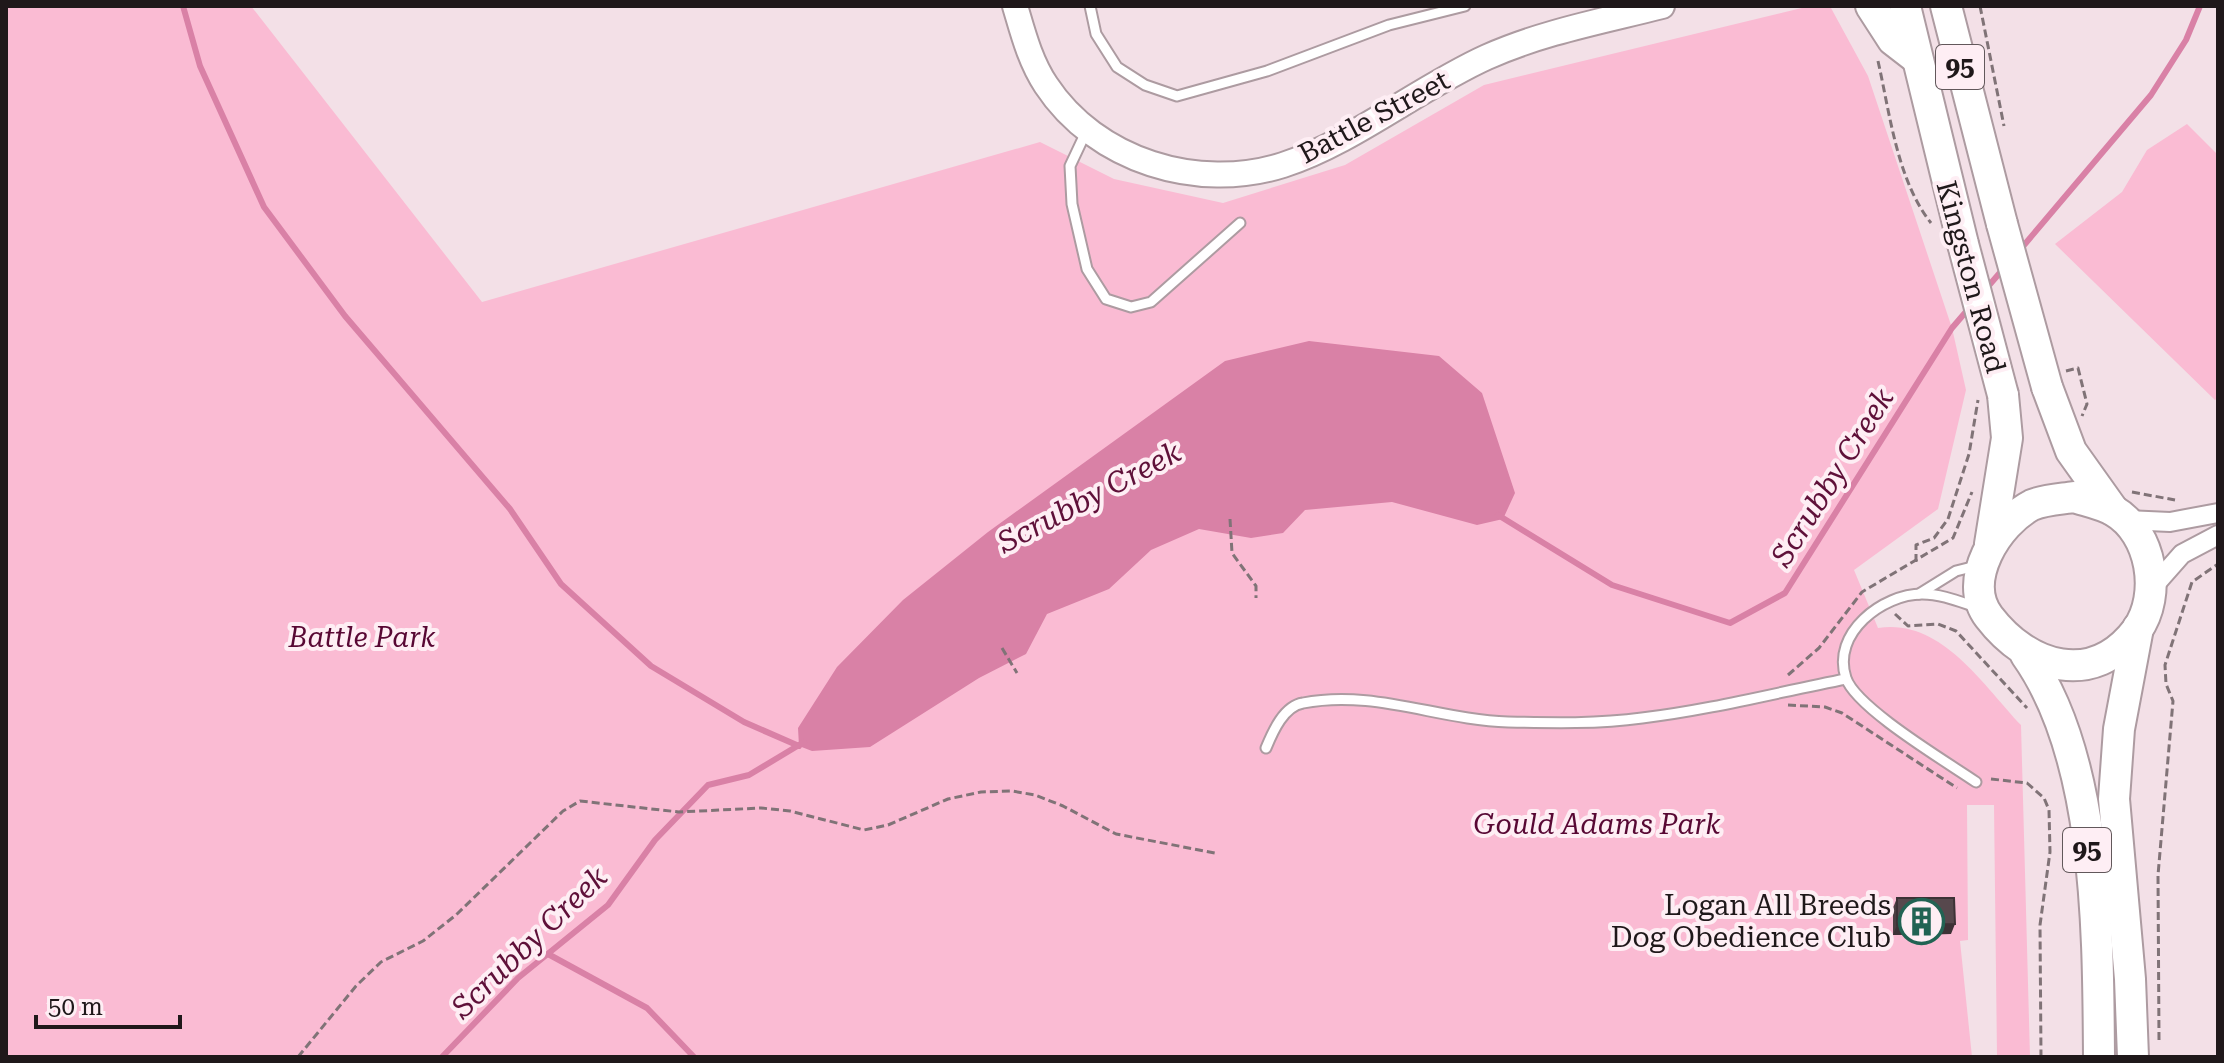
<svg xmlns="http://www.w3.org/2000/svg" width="2224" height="1063" font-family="'Roboto Serif',serif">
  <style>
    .green { fill: #fabbd3 }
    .water { fill: #d981a6 }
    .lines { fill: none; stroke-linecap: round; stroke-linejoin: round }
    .stream { stroke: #d981a6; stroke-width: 6 }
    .service-casing { stroke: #ad9ba1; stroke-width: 13 }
    .minor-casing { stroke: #ad9ba1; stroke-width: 22 }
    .tertiary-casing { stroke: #ad9ba1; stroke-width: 28 }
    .primary-casing { stroke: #ad9ba1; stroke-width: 34 }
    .path { stroke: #807377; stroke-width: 3; stroke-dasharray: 8 4; stroke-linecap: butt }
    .service { stroke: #fff; stroke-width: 9 }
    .minor { stroke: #fff; stroke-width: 18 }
    .tertiary { stroke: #fff; stroke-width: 24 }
    .primary { stroke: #fff; stroke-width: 30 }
    .primary-bridge-casing { stroke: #ad9ba1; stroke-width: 34; stroke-linecap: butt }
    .primary-bridge { stroke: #fff; stroke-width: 30 }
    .wall { fill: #4b3e42 }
    .shaded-wall { fill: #3d3236 }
    .building { fill: #57484d; stroke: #3d3236; stroke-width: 2 }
    .labels { text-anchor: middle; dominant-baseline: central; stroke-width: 8; stroke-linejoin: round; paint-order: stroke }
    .shield { fill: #feeef4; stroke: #62585b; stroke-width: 2 }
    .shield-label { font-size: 26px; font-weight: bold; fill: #1f181a }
    .street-label { font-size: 28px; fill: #1f181a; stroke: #feeef4 }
    .park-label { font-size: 28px; font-style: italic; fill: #580834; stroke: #feeef4 }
    .poi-label { font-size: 28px; fill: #1f181a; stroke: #feeef4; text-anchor: end }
    .water-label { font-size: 30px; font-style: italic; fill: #5f1039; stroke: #feeef4 }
  </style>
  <rect width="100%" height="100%" fill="#f3e0e7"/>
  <g class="green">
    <path d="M6,6H251L482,302L1040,142L1114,179L1223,203L1345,165L1484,85L1810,6L1831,8L1868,76L1952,328L1966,390L1938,509L1854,570L1878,628C1941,618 1982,684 2021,725L2030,1057H1997L1994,805H1967L1968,940L1960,941L1972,1057H6Z"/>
    <path d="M2187,124L2218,155V397L2215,400L2055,244L2122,192L2147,150Z"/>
  </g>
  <path class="water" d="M1309,341L1439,356L1482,393L1515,493L1503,519L1477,525L1392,502L1305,510L1283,533L1251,538L1199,529L1151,550L1109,589L1047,614L1026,654L979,678L870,747L812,751L799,746L798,728L837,667L903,600L988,532L1225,361Z"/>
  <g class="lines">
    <g class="stream">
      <path d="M183,6L200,66L264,207L345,316L510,509L561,584L651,666L744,722L799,746"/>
      <path d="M2019,251L2151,95L2186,40L2200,6"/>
      <path d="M1985,290L2004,268"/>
      <path d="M1498,515L1612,585L1730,623L1785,593L1952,328L1970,307"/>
      <path d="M548,954L647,1008L694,1057"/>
      <path d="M442,1057L518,978L608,905L655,840L708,785L749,775L804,742"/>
    </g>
    <defs>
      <g id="service">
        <path d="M1090,6L1096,34L1117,67L1145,85L1177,96L1267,71L1389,25L1465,6"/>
        <path d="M1086,132L1070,166L1072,204L1087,269L1106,299L1131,307L1151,302L1240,223"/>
        <path d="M1919,594L1956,571L1976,566"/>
        <path d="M1976,607C1958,601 1941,594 1922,594C1883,594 1831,633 1846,678C1856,708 1947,762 1976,782"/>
        <path d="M1266,748C1273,731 1284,706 1303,703C1373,689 1439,720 1508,722C1552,723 1599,724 1642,718C1710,710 1779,692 1846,679"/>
      </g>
      <g id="minor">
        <path d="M2126,520L2170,522L2218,513"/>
        <path d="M2152,588L2182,554L2218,535"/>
      </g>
      <path id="tertiary" d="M1015,6C1023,33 1030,61 1046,85C1096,161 1198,192 1283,165C1352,143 1420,87 1487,57C1543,32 1603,21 1662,6"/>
      <g id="primary">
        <path d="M1871,6L1893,40L1915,57"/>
        <path d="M1905,6L1963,244"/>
        <path d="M1946,6L2002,224"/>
        <path d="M2047,387L2071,451L2113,510"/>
        <path d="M2074,497C2086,501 2102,504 2114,511C2152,533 2162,595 2137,630C2093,688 2028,668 1989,617C1961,581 1997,523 2032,505C2043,500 2061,499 2074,497Z"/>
        <path d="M1990,544L2007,438L2003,395"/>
        <path d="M2026,655C2099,758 2098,933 2099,1057"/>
        <path d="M2133,1057L2130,979L2114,799L2119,729L2138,628"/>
      </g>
    </defs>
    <use href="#service" class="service-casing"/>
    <use href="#minor" class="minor-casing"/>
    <use href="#tertiary" class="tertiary-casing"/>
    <use href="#primary" class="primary-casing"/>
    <g class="path">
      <path d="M1980,6L2004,126"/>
      <path d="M1878,61C1890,114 1897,180 1931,223"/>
      <path d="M2066,371L2078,368L2087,404L2082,416"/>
      <path d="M2132,492L2175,500"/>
      <path d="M1230,519L1232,553L1256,586V598"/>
      <path d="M1916,562V545L1934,538L1948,519L1969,454L1978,400"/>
      <path d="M1895,614L1908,626L1938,624L1956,631L2027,708"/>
      <path d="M1002,648L1017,673"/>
      <path d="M1788,675L1819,648L1862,592L1953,538L1972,492"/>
      <path d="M1788,705L1825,707L1842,713L1957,788"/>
      <path d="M1991,779L2027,783L2044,798L2049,810L2050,852L2040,925L2041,1057"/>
      <path d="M2159,1040L2158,875L2173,701L2166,684L2165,665L2192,582L2218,564"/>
      <path d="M298,1057L356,986L381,962L423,941L456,915L563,811L580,801L679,812L761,808L790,811L864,830L888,825L948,799L981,792L1012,791L1035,795L1063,806L1116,834L1215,853"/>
    </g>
    <use href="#service" class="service"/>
    <use href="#minor" class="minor"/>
    <use href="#tertiary" class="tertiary"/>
    <use href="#primary" class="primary"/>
    <defs>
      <g id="primary-bridge">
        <path d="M2002,224L2047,387"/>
        <path d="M1963,244L2003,395"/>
      </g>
    </defs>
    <use href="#primary-bridge" class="primary-bridge-casing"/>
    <use href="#primary-bridge" class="primary-bridge"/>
  </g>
  <path class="wall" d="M1897,898L1951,934L1893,935V908Z"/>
  <path class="shaded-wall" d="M1955,924L1951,934L1893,935L1897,925Z"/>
  <path class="building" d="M1897,898H1954L1955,924L1897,925Z"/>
  <defs>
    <symbol id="building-ring" viewBox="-11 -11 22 22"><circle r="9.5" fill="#feeef4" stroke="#216353" stroke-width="1.5"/><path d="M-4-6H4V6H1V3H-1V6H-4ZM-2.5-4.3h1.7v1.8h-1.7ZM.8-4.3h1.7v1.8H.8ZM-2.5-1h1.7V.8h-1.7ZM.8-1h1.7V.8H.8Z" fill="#216353"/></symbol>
  </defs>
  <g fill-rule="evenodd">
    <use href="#building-ring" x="1896" y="896" width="51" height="51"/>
  </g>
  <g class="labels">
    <g class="shield">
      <rect x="1936" y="45" width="48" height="44" rx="6"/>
      <rect x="2063" y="828" width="48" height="44" rx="6"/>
    </g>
    <g class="shield-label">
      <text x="1960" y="67">95</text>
      <text x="2087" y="850">95</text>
    </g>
    <g class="street-label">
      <text transform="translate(1374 117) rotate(-28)">Battle Street</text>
      <text transform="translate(1971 277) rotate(75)">Kingston Road</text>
    </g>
    <g class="park-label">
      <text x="362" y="637">Battle Park</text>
      <text x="1597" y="824">Gould Adams Park</text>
    </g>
    <g class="poi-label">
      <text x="1891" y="905">Logan All Breeds<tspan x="1891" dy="32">Dog Obedience Club</tspan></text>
    </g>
    <g class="water-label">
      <text transform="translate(1832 477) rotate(-58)">Scrubby Creek</text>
      <text transform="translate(1089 497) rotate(-28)">Scrubby Creek</text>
      <text transform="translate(529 942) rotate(-44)">Scrubby Creek</text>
    </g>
  </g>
  <rect width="2224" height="1063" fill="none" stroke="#1f181a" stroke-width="16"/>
  <path d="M36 1015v12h144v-12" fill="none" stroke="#1f181a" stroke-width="4"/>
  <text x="48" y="1015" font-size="24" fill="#1f181a" stroke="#feeef4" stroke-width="6" paint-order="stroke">50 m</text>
</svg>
